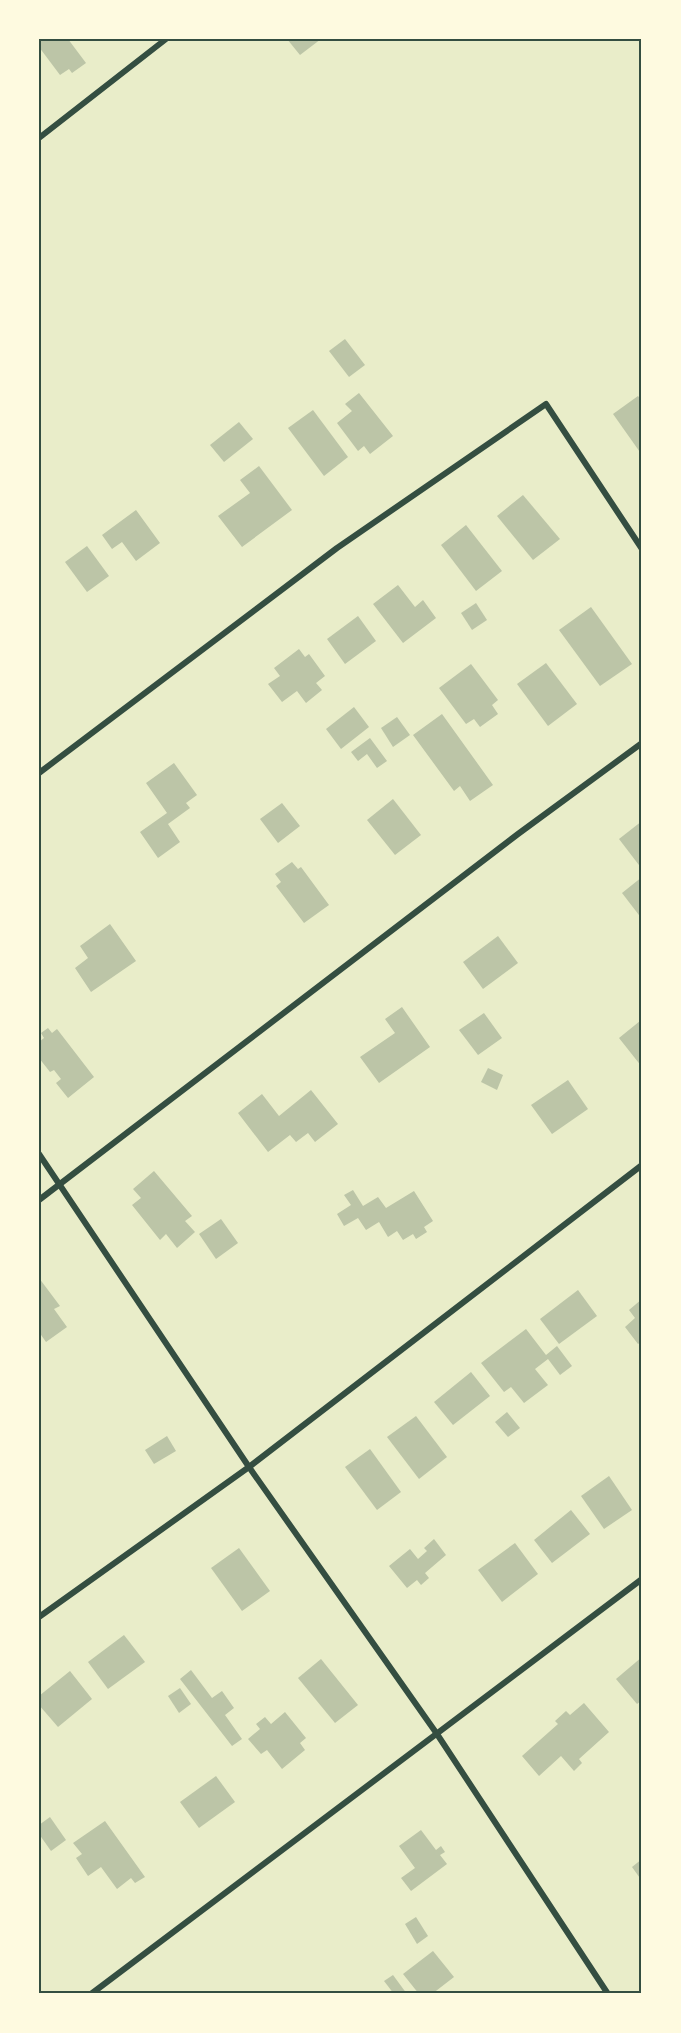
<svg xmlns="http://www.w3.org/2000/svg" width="681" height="2033" font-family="Commissioner,sans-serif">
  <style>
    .building { fill: #bcc5a7 }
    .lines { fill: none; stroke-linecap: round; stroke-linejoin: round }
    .minor { stroke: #344e41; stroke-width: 6 }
    .neatline { fill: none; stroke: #344e41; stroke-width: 2 }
  </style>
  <rect width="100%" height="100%" fill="#e9edc9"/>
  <g class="building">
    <path d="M39,39H68L86,63L72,73L69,69L60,75L39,47Z"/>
    <path d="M287,39H321L300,55Z"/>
    <path d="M345,339L365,365L349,377L329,351Z"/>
    <path d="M359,393L393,436L370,454L364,446L358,451L337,423L352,411L345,404Z"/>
    <path d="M638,396L642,401V455L613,414Z"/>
    <path d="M313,410L348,457L324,476L288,428Z"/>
    <path d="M239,422L253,439L224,462L210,445Z"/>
    <path d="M259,466L292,510L242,547L218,516L250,493L240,480Z"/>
    <path d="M523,495L560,539L533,560L497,516Z"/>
    <path d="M136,510L160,543L136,561L122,542L112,549L102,535Z"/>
    <path d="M466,525L502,571L476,591L441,545Z"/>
    <path d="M87,546L109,576L87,592L65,562Z"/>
    <path d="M398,585L415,607L423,600L436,618L403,643L373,604Z"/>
    <path d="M476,603L487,620L472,630L461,613Z"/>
    <path d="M591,607L632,664L600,686L559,630Z"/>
    <path d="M358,616L376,641L345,664L327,639Z"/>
    <path d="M299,649L305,657L309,654L325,676L316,683L322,690L306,703L297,691L282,702L268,684L280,676L274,668Z"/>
    <path d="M546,663L577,704L548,726L517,684Z"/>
    <path d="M471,664L498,700L492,705L498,714L480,727L474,719L466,724L439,688Z"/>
    <path d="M354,707L369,727L341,749L326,729Z"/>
    <path d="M442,714L493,785L470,801L460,786L454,791L413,735Z"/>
    <path d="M397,717L410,735L393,747L381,728Z"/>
    <path d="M370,738L387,761L377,768L367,754L358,761L351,752Z"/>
    <path d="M174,763L197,795L186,803L190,808L168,824L180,842L158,858L140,832L167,813L146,783Z"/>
    <path d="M393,799L421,835L395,855L367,820Z"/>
    <path d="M282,803L300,826L278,843L260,819Z"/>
    <path d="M642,821V869L619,839Z"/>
    <path d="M292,862L298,869L301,867L329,905L304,923L276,886L281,882L275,874Z"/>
    <path d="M642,877V919L622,893Z"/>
    <path d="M110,924L136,961L91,992L75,968L88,958L80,946Z"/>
    <path d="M498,936L518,963L483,989L463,962Z"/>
    <path d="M402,1007L430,1047L379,1083L360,1057L395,1033L385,1019Z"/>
    <path d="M484,1013L502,1038L478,1055L459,1030Z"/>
    <path d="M640,1021L642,1024V1067L619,1038Z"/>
    <path d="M48,1028L52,1033L57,1029L94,1077L68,1098L56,1083L61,1079L54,1070L50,1072L39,1058V1042L44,1038L41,1033Z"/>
    <path d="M488,1068L503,1075L497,1090L481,1082Z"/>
    <path d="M568,1080L588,1109L552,1134L531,1105Z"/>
    <path d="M311,1090L338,1124L315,1142L308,1133L296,1142L290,1135L268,1152L238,1113L262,1094L279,1116Z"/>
    <path d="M154,1171L192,1216L185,1221L195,1232L177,1248L166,1234L160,1240L132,1205L141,1198L133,1189Z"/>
    <path d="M353,1190L363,1206L378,1197L386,1208L414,1191L433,1221L424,1227L427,1232L416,1239L413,1234L403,1240L397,1231L388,1237L379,1222L366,1230L358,1218L344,1226L337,1214L351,1205L344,1195Z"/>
    <path d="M221,1219L238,1243L216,1259L199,1234Z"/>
    <path d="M39,1278L60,1306L54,1309L67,1327L46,1342L39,1332Z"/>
    <path d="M578,1290L597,1316L559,1344L540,1319Z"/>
    <path d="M642,1299V1341L638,1344L625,1327L635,1318L629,1310Z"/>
    <path d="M526,1329L546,1355L557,1346L572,1366L560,1375L548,1359L535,1369L548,1385L524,1403L511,1387L504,1392L481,1363Z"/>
    <path d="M471,1372L490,1396L453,1425L434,1402Z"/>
    <path d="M507,1412L520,1428L508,1437L495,1422Z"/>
    <path d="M416,1416L447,1457L419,1479L387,1437Z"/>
    <path d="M167,1436L176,1451L154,1464L145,1450Z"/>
    <path d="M370,1449L401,1492L377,1510L345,1467Z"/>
    <path d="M609,1476L632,1510L604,1529L581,1496Z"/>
    <path d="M571,1510L590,1534L552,1563L534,1540Z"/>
    <path d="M434,1539L446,1555L425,1573L429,1578L421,1585L417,1580L407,1588L389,1566L410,1549L418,1559L427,1551L424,1548Z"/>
    <path d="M515,1543L538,1574L502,1602L478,1570Z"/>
    <path d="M239,1548L270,1591L242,1611L211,1568Z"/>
    <path d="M124,1635L145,1662L108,1689L88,1662Z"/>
    <path d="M642,1657V1700L637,1704L616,1679Z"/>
    <path d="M321,1659L358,1705L335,1723L298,1678Z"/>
    <path d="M191,1670L212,1698L222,1691L234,1708L225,1715L242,1739L232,1746L180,1679Z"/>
    <path d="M70,1671L92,1699L58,1727L39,1705V1696Z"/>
    <path d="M180,1688L191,1704L179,1713L168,1696Z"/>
    <path d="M584,1703L609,1732L579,1759L582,1763L574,1771L561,1756L539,1776L522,1756L558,1724L555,1721L566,1711L570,1715Z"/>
    <path d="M285,1712L306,1738L300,1743L305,1750L282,1769L267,1750L261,1754L248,1739L260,1729L256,1724L265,1717L271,1724Z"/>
    <path d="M216,1776L235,1802L199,1828L180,1802Z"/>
    <path d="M50,1817L66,1840L51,1851L39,1834V1825Z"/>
    <path d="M105,1821L145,1877L135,1883L131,1878L117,1889L101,1867L88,1876L76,1858L82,1854L73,1843Z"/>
    <path d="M421,1830L436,1850L441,1846L445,1852L440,1855L447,1864L411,1891L401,1878L415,1868L399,1846Z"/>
    <path d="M642,1859V1881L632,1867Z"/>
    <path d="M416,1917L428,1936L417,1944L405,1924Z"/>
    <path d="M433,1951L454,1977L432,1994H419L403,1974Z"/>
    <path d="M393,1975L407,1994H394L384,1981Z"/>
  </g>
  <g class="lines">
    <g class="minor">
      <path d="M39,138L166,39"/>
      <path d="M39,773L337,548L546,404L642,549"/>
      <path d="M39,1154L249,1467L437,1734L608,1994"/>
      <path d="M39,1200L518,834L642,743"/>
      <path d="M39,1617L249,1467L642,1165"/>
      <path d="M91,1994L642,1579"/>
    </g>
  </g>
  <rect width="681" height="2033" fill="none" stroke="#fefae0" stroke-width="81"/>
  <rect x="40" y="40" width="600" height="1952" class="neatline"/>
</svg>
